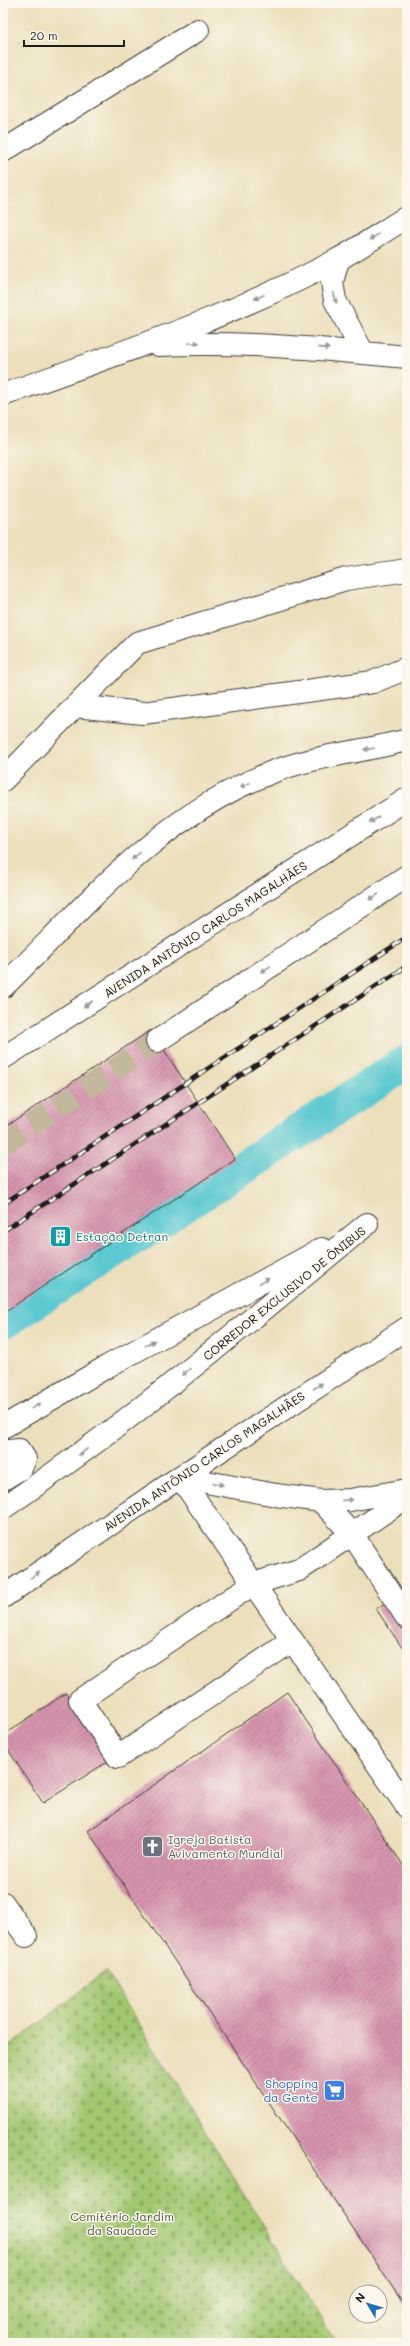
<svg xmlns="http://www.w3.org/2000/svg" width="410" height="2346" font-family="Mali,sans-serif">
  <style>
    .cemetery { fill: url(#cemetery-stones); stroke: #5f7246 }
    .lines { fill: none; stroke-linecap: round; stroke-linejoin: round }
    .canal { stroke: #5bc8d0; stroke-width: 35 }
    .building { fill: url(#building-hatch) }
    .highway-tunnel { stroke: #c2b89c; stroke-width: 22; stroke-dasharray: 22 11; stroke-linecap: butt }
    .minor-casing { stroke: #3b3934; stroke-width: 24 }
    .major-casing { stroke: #3b3934; stroke-width: 24 }
    .highway-casing { stroke: #3b3934; stroke-width: 24 }
    .minor { stroke: #fff; stroke-width: 22 }
    .major { stroke: #fff; stroke-width: 22 }
    .highway { stroke: #fff; stroke-width: 22 }
    .rail-casing { stroke: #1c1c1c; stroke-width: 4.5 }
    .rail { stroke: #fbf7ec; stroke-width: 3; stroke-dasharray: 9; stroke-linecap: butt }
    .oneway { fill: #999 }
    .labels { text-anchor: middle; dominant-baseline: central; stroke-width: 3; stroke-linejoin: round; paint-order: stroke }
    .street-label { font-size: 12px; fill: #1c1c1c; stroke: #fbf7ec }
    .culture-label { font-size: 12px; fill: #0d838f; stroke: #fbf7ec; text-anchor: start }
    .worship-label { font-size: 12px; fill: #5b616d; stroke: #fbf7ec; text-anchor: start }
    .shop-label { font-size: 12px; fill: #366cbe; stroke: #fbf7ec; text-anchor: end }
    .park-label { font-size: 12px; fill: #4b583a; stroke: #fbf7ec }
  </style>
  <defs>
    <pattern id="cemetery-stones" width="16" height="16" patternUnits="userSpaceOnUse"><rect width="16" height="16" fill="#a2c771"/><path d="M2 7V4a2 2 0 0 1 4 0v3zM10 15v-3a2 2 0 0 1 4 0v3z" fill="#8baa61"/></pattern>
    <pattern id="building-hatch" width="6" height="6" patternUnits="userSpaceOnUse"><rect width="6" height="6" fill="#d694ae"/><path d="M-1 1l2-2M0 6l6-6M5 7l2-2" fill="none" stroke="#ad788d"/></pattern>
  </defs>
  <rect width="100%" height="100%" fill="#fbf7ec"/>
  <filter id="ink" filterUnits="userSpaceOnUse"><feTurbulence type="fractalNoise" baseFrequency=".025" numOctaves="2"/><feDisplacementMap in="SourceGraphic" scale="8" xChannelSelector="R" yChannelSelector="G"/><feConvolveMatrix kernelMatrix="1 2 1 2 8 2 1 2 1" color-interpolation-filters="sRGB"/></filter>
  <filter id="wash" filterUnits="userSpaceOnUse"><feTurbulence type="fractalNoise" baseFrequency=".012" numOctaves="4" result="noise"/><feDisplacementMap in="SourceGraphic" scale="16" xChannelSelector="R" yChannelSelector="G"/><feGaussianBlur stdDeviation="0.9" result="paint"/><feColorMatrix in="noise" values="0 0 0 0 0 0 0 0 0 0 0 0 0 0 0 0 0 1.4 0 .05"/><feComposite in="paint" operator="in"/></filter>
  <g filter="url(#wash)">
    <rect width="100%" height="100%" fill="#ecdfbc"/>
    <path class="cemetery" d="M106,1971L336,2343H3V2052Z"/>
    <g class="lines">
      <path class="canal" d="M3,1322L407,1062"/>
    </g>
    <g id="blocks">
      <g class="building">
        <path d="M151,1030L235,1159L3,1313V1128Z"/>
        <path d="M407,1588V1646L403,1649L376,1609Z"/>
        <path d="M287,1692L407,1871V2309L88,1831Z"/>
        <path d="M66,1693L110,1760L43,1803L3,1742V1735Z"/>
      </g>
    </g>
  </g>
  <g filter="url(#ink)">
    <use href="#blocks" fill-opacity="0" stroke="#3b3934" stroke-width="1"/>
    <g class="lines">
      <path class="highway-tunnel" d="M3,1144L157,1041"/>
      <defs>
        <g id="minor">
          <path d="M3,151L198,30"/>
          <path d="M338,260L332,282L335,300L363,353"/>
          <path d="M158,345C242,341 324,349 407,357"/>
          <path d="M3,395C116,354 232,317 337,260C361,247 384,231 407,217"/>
          <path d="M75,706L143,713L373,682L407,668"/>
          <path d="M3,780L137,643L346,579L407,570"/>
          <path d="M3,987C88,904 159,815 275,771C318,755 363,752 407,740"/>
          <path d="M3,1427L108,1366L322,1249"/>
          <path d="M3,1455L9,1451L19,1450L25,1459L21,1468L3,1479"/>
          <path d="M180,1477L407,1807"/>
          <path d="M321,1501L352,1534L407,1618"/>
          <path d="M3,1508C131,1422 248,1322 367,1224"/>
          <path d="M292,1641L118,1757L80,1700L253,1584L299,1570L407,1497"/>
          <path d="M3,1903L26,1936"/>
        </g>
        <path id="major" d="M3,1058L407,799"/>
        <g id="highway">
          <path d="M157,1041L407,876"/>
          <path d="M180,1477L276,1495L321,1501L350,1500L407,1490"/>
          <path d="M3,1597L180,1477L407,1328"/>
        </g>
      </defs>
      <use href="#minor" class="minor-casing"/>
      <use href="#major" class="major-casing"/>
      <use href="#highway" class="highway-casing"/>
      <use href="#minor" class="minor"/>
      <use href="#major" class="major"/>
      <use href="#highway" class="highway"/>
      <defs>
        <g id="rail">
          <path d="M3,1204L407,937"/>
          <path d="M3,1231L407,966"/>
        </g>
      </defs>
      <use href="#rail" class="rail-casing"/>
      <use href="#rail" class="rail"/>
    </g>
    <defs><path id="oneway-solid" d="M-6-.8H1V-3.2L6.5 0L1 3.2V.8H-6Z"/></defs>
    <g class="oneway">
      <use href="#oneway-solid" transform="translate(374 237) rotate(148)"/>
      <use href="#oneway-solid" transform="translate(259 297) rotate(156)"/>
      <use href="#oneway-solid" transform="translate(335 298) rotate(76)"/>
      <use href="#oneway-solid" transform="translate(194 343) rotate(-3)"/>
      <use href="#oneway-solid" transform="translate(324 348) rotate(6)"/>
      <use href="#oneway-solid" transform="translate(369 749) rotate(171)"/>
      <use href="#oneway-solid" transform="translate(245 785) rotate(155)"/>
      <use href="#oneway-solid" transform="translate(374 820) rotate(147)"/>
      <use href="#oneway-solid" transform="translate(136 856) rotate(140)"/>
      <use href="#oneway-solid" transform="translate(374 897) rotate(147)"/>
      <use href="#oneway-solid" transform="translate(266 969) rotate(146)"/>
      <use href="#oneway-solid" transform="translate(88 1004) rotate(147)"/>
      <use href="#oneway-solid" transform="translate(264 1281) rotate(-29)"/>
      <use href="#oneway-solid" transform="translate(150 1343) rotate(-29)"/>
      <use href="#oneway-solid" transform="translate(186 1372) rotate(141)"/>
      <use href="#oneway-solid" transform="translate(318 1386) rotate(-33)"/>
      <use href="#oneway-solid" transform="translate(36 1406) rotate(-30)"/>
      <use href="#oneway-solid" transform="translate(83 1452) rotate(143)"/>
      <use href="#oneway-solid" transform="translate(218 1484) rotate(11)"/>
      <use href="#oneway-solid" transform="translate(347 1500) rotate(-5)"/>
      <use href="#oneway-solid" transform="translate(35 1575) rotate(-34)"/>
    </g>
  </g>
  <defs>
    <symbol id="building-square" viewBox="-11 -11 22 22"><rect x="-9" y="-9" width="18" height="18" rx="4" fill="#0f9aa8" stroke="#fbf7ec"/><path d="M-4-6H4V6H1V3H-1V6H-4ZM-2.5-4.3h1.7v1.8h-1.7ZM.8-4.3h1.7v1.8H.8ZM-2.5-1h1.7V.8h-1.7ZM.8-1h1.7V.8H.8Z" fill="#fff"/></symbol>
    <symbol id="church-square" viewBox="-11 -11 22 22"><rect x="-9" y="-9" width="18" height="18" rx="4" fill="#6b7280" stroke="#fbf7ec"/><path d="M-1.2-6h2.4v3.5h3.3v2.4h-3.3V6h-2.4V-.1h-3.3v-2.4h3.3Z" fill="#fff"/></symbol>
    <symbol id="supermarket-square" viewBox="-11 -11 22 22"><rect x="-9" y="-9" width="18" height="18" rx="4" fill="#3f7fe0" stroke="#fbf7ec"/><path d="M-6-5.5h2.5l.6 2H6L4.5 2H-2.5L-4.4-4H-6ZM-1.5 3.2a1.3 1.3 0 1 0 .1 0ZM3 3.2a1.3 1.3 0 1 0 .1 0Z" fill="#fff"/></symbol>
  </defs>
  <g fill-rule="evenodd">
    <use href="#building-square" x="48" y="1224" width="25" height="25"/>
    <use href="#church-square" x="140" y="1834" width="25" height="25"/>
    <use href="#supermarket-square" x="322" y="2078" width="25" height="25"/>
  </g>
  <g class="labels">
    <g class="street-label">
      <text transform="translate(205 929) rotate(-33)">AVENIDA ANTÔNIO CARLOS MAGALHÃES</text>
      <text transform="translate(284 1293) rotate(-39)">CORREDOR EXCLUSIVO DE ÔNIBUS</text>
      <text transform="translate(204 1461) rotate(-34)">AVENIDA ANTÔNIO CARLOS MAGALHÃES</text>
    </g>
    <g class="culture-label">
      <text x="76" y="1236">Estação Detran</text>
    </g>
    <g class="worship-label">
      <text x="168" y="1839">Igreja Batista<tspan x="168" dy="14">Avivamento Mundial</tspan></text>
    </g>
    <g class="shop-label">
      <text x="318" y="2083">Shopping<tspan x="318" dy="14">da Gente</tspan></text>
    </g>
    <g class="park-label">
      <text x="122" y="2216">Cemitério Jardim<tspan x="122" dy="14">da Saudade</tspan></text>
    </g>
  </g>
  <rect width="410" height="2346" fill="none" stroke="#fbf7ec" stroke-width="16"/>
  <g transform="translate(368 2304) rotate(308)"><circle r="19" fill="#fbf7ec" stroke="#a29f99"/>
  <path d="M0-3L7 15L0 10L-7 15Z" fill="#1f6fb2"/>
  <text y="-6" font-size="11" font-weight="bold" text-anchor="middle" fill="#1c1c1c">N</text>
  </g>
  <path d="M24 40v6h100v-6" fill="none" stroke="#1c1c1c" stroke-width="2"/>
  <text x="30" y="40" font-size="12" fill="#1c1c1c" stroke="#fbf7ec" stroke-width="3" paint-order="stroke">20 m</text>
</svg>
